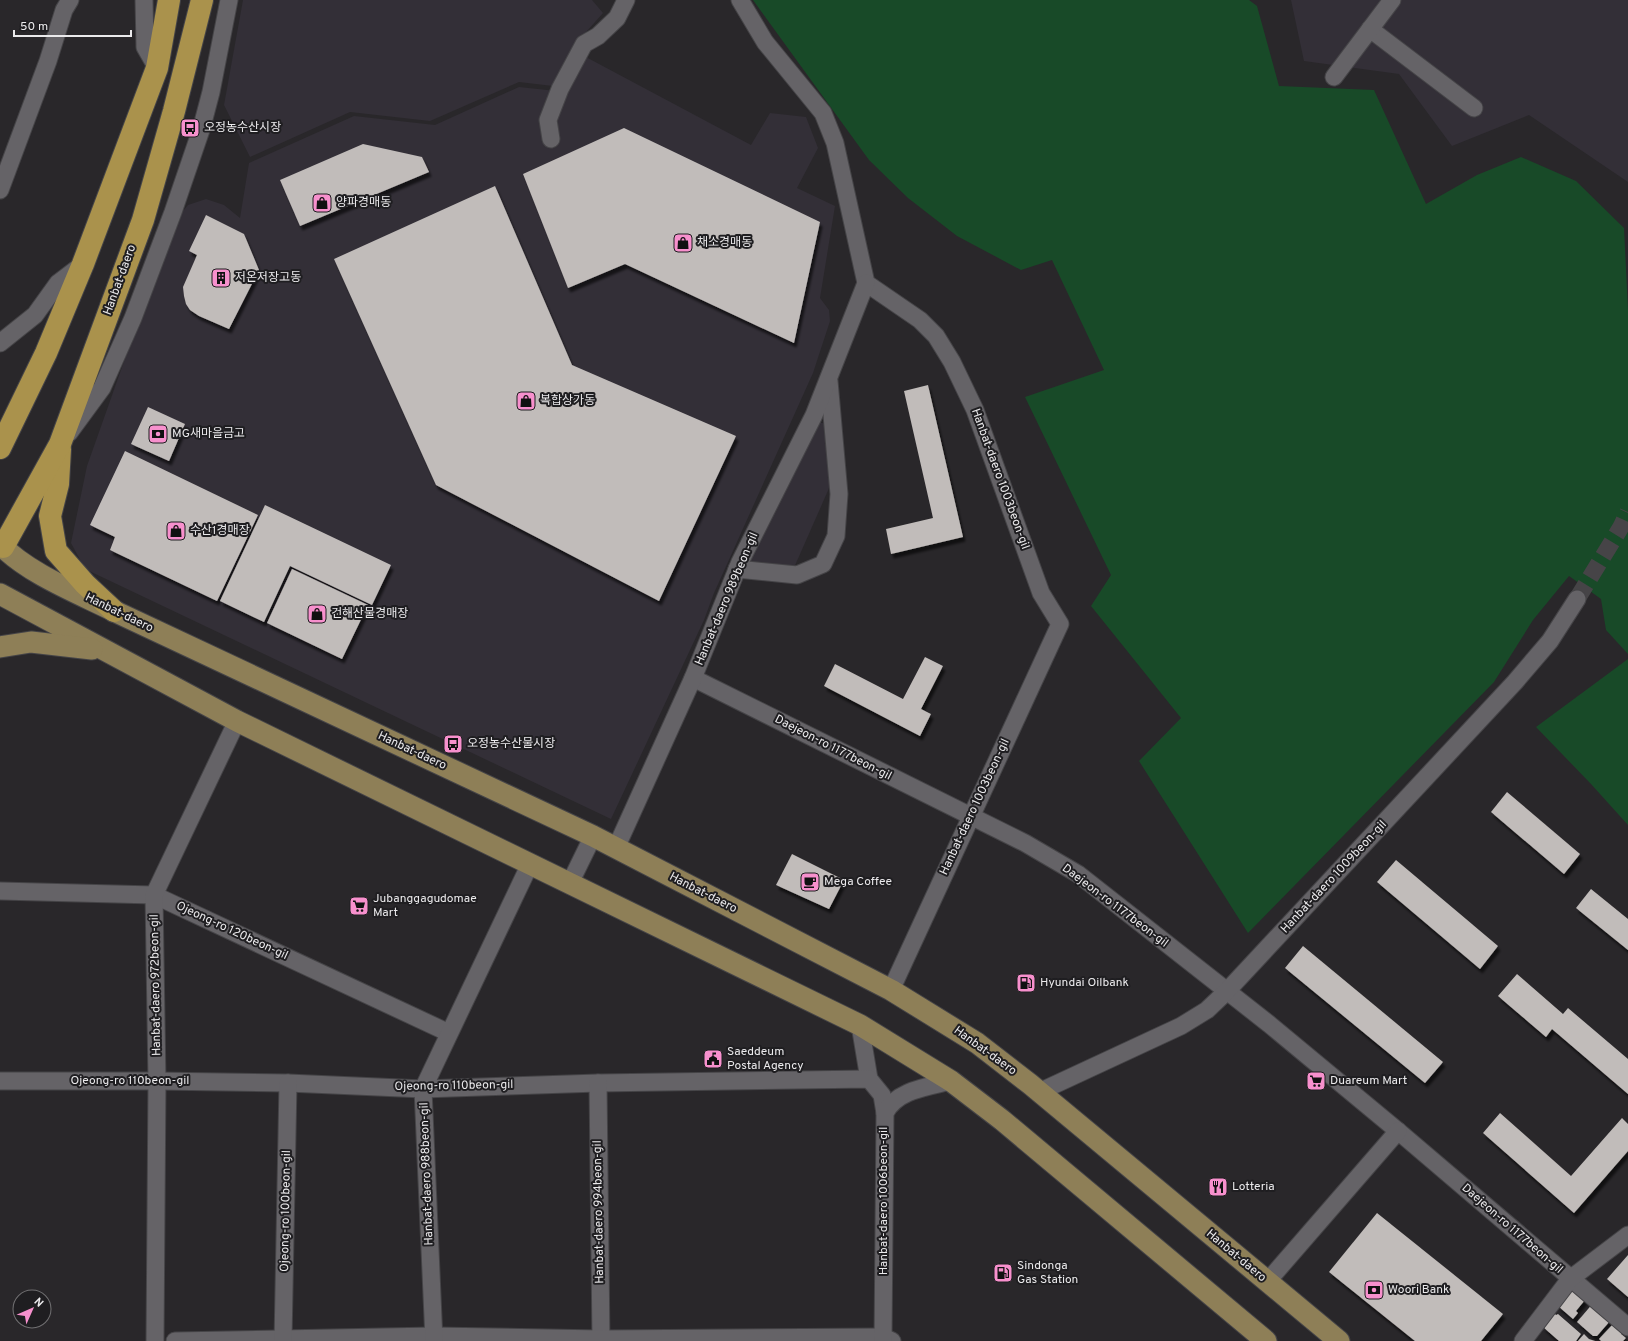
<svg xmlns="http://www.w3.org/2000/svg" width="1628" height="1341" font-family="Overpass,'Noto Sans KR',sans-serif">
  <style>
    .built { fill: #332f37 }
    .green { fill: #184a28 }
    .building { fill: #c1bcba; filter: url(#shadow) }
    .lines { fill: none; stroke-linecap: round; stroke-linejoin: round }
    .minor-tunnel { stroke: #464447; stroke-width: 17; stroke-dasharray: 17 8; stroke-linecap: butt }
    .minor-casing { stroke: #454447; stroke-width: 19 }
    .major-casing { stroke: #454447; stroke-width: 23 }
    .highway-casing { stroke: #454447; stroke-width: 24 }
    .minor { stroke: #656367; stroke-width: 17 }
    .major { stroke: #8e7f57; stroke-width: 21 }
    .highway { stroke: #aa924c; stroke-width: 22 }
    .labels { text-anchor: middle; dominant-baseline: central; stroke-width: 4; stroke-linejoin: round; paint-order: stroke }
    .poi-label { font-size: 12px; fill: #ebeaec; stroke: #1f1e21; text-anchor: start }
    .street-label { font-size: 12px; fill: #ebeaec; stroke: #1f1e21 }
  </style>
  <defs>
    <filter id="shadow"><feDropShadow dx="2.5" dy="4.5" stdDeviation="1" flood-color="#0009"/></filter>
  </defs>
  <rect width="100%" height="100%" fill="#29272a"/>
  <g class="built">
    <path d="M243,0H592L603,13L579,40L553,86L519,82L430,121L350,112L250,157L224,105Z"/>
    <path d="M1291,0H1628V182L1529,115L1452,146L1399,74L1304,61Z"/>
    <path d="M584,56L751,145L770,113L806,117L818,148L797,188L835,206L820,298L829,310L830,321L813,373L714,593L704,620L611,819L85,569L71,543L87,466L173,223L188,205L206,199L224,205L240,218L249,163L354,116L435,125L519,87L566,92Z"/>
    <path d="M814,420L825,424L830,486L793,570L746,566Z"/>
  </g>
  <g class="green">
    <path d="M753,0H1249L1257,6L1279,86L1374,90L1426,204L1477,175L1521,157L1576,181L1624,228L1628,310V654L1606,630L1601,599L1569,576L1533,620L1494,682L1248,933L1139,761L1181,718L1091,606L1111,575L1025,397L1104,370L1052,260L1021,270L957,236L908,198L869,160Z"/>
    <path d="M1628,659V825L1591,784L1536,727Z"/>
  </g>
  <g class="building">
    <path d="M624,128L820,222L794,343L625,264L568,288L523,174Z"/>
    <path d="M363,144L422,157L429,172L300,226L280,180Z"/>
    <path d="M495,186L572,365L736,436L659,601L436,485L334,259Z"/>
    <path d="M206,215L244,234L259,270L229,329L199,316L190,310L186,304L184,296L183,287L197,255L189,251Z"/>
    <path d="M928,385L963,537L891,554L886,529L933,518L904,391Z"/>
    <path d="M148,407L185,424L169,461L131,444Z"/>
    <path d="M125,451L258,515L217,601L110,550L115,537L90,525Z"/>
    <path d="M265,505L391,565L372,605L290,566L264,622L220,601Z"/>
    <path d="M292,569L368,605L342,659L267,623Z"/>
    <path d="M925,657L943,666L921,709L931,714L920,736L824,686L835,664L903,699Z"/>
    <path d="M1507,792L1580,854L1564,874L1491,812Z"/>
    <path d="M792,854L844,880L829,909L776,885Z"/>
    <path d="M1396,860L1498,946L1480,969L1377,882Z"/>
    <path d="M1591,889L1628,919V950L1576,908Z"/>
    <path d="M1303,946L1443,1062L1425,1083L1285,968Z"/>
    <path d="M1517,974L1563,1014L1568,1008L1628,1059V1094L1552,1029L1546,1037L1498,996Z"/>
    <path d="M1500,1113L1571,1176L1622,1118L1628,1124V1151L1574,1213L1483,1133Z"/>
    <path d="M1377,1213L1503,1314L1481,1341H1415L1329,1272Z"/>
    <path d="M1628,1255V1297L1607,1279Z"/>
    <path d="M1573,1288L1585,1300L1576,1311L1578,1313L1573,1319L1558,1306Z"/>
    <path d="M1594,1302L1610,1321L1597,1336H1593L1577,1322Z"/>
    <path d="M1554,1313L1556,1315L1558,1314L1581,1334L1576,1341H1559L1543,1327Z"/>
    <path d="M1614,1323L1622,1330L1621,1334L1626,1338L1623,1341H1601L1599,1339Z"/>
    <path d="M1584,1334L1589,1339L1595,1341H1578Z"/>
  </g>
  <g class="lines">
    <path class="minor-tunnel" d="M1577,599L1621,527L1628,512"/>
    <defs>
      <g id="minor">
        <path d="M144,0L145,47L157,68"/>
        <path d="M740,0L765,42L823,113L835,143L866,283L920,320L936,336L952,362L975,410L1041,593L1060,624L891,990"/>
        <path d="M1370,29L1474,108"/>
        <path d="M1334,77L1392,0"/>
        <path d="M551,139L548,120L560,89L584,44L598,36L617,18L626,0"/>
        <path d="M0,190L48,61L64,10L70,0"/>
        <path d="M0,343L35,315L58,283L83,264"/>
        <path d="M69,433L102,388L133,318L173,212L201,130L211,92L229,0"/>
        <path d="M737,569L797,575L823,564L836,536L839,494L829,381"/>
        <path d="M693,678L1025,843L1078,874L1269,1024L1398,1131L1628,1327"/>
        <path d="M616,848L693,678L740,562L814,415L866,283"/>
        <path d="M570,883L593,836"/>
        <path d="M0,891L154,895L449,1033"/>
        <path d="M860,1025L869,1079"/>
        <path d="M0,1081H157L288,1083L423,1089L598,1083L869,1079L882,1095L885,1113"/>
        <path d="M598,1083L601,1341"/>
        <path d="M1039,1092L1181,1026L1207,1010L1227,991L1515,682L1550,641L1577,599"/>
        <path d="M1267,1282L1398,1131"/>
        <path d="M155,1341L157,1081L154,895L237,721"/>
        <path d="M175,1341L434,1336L601,1339L883,1337L892,1341"/>
        <path d="M283,1341L288,1083"/>
        <path d="M434,1341L423,1089L530,864"/>
        <path d="M883,1341L885,1113C897,1090 927,1087 951,1081"/>
        <path d="M1523,1341L1570,1279L1628,1235"/>
      </g>
      <g id="major">
        <path d="M0,544C27,573 78,593 114,611L593,836L891,990L977,1043L1030,1084L1339,1341"/>
        <path d="M0,594L237,721L860,1025L951,1081L1002,1120L1266,1341"/>
        <path d="M0,647L31,642L92,649"/>
      </g>
      <g id="highway">
        <path d="M0,448L46,353L83,264L157,68L169,0"/>
        <path d="M60,449L58,484L50,516L56,551L85,584L114,611"/>
        <path d="M3,547L60,444L143,220L174,111L202,0"/>
      </g>
    </defs>
    <use href="#minor" class="minor-casing"/>
    <use href="#major" class="major-casing"/>
    <use href="#highway" class="highway-casing"/>
    <use href="#minor" class="minor"/>
    <use href="#major" class="major"/>
    <use href="#highway" class="highway"/>
  </g>
  <defs>
    <symbol id="bus-square" viewBox="-11 -11 22 22"><rect x="-9" y="-9" width="18" height="18" rx="4" fill="#f790cd" stroke="#1f1e21"/><path d="M-5-6H5V4H4V6H2V4H-2V6H-4V4H-5ZM-3.5-4V0h7V-4ZM-3.5 1.2v1.5H-2V1.2ZM2 1.2v1.5H3.5V1.2Z" fill="#111"/></symbol>
    <symbol id="shop-square" viewBox="-11 -11 22 22"><rect x="-9" y="-9" width="18" height="18" rx="4" fill="#f790cd" stroke="#1f1e21"/><path d="M-5-2.5h2.3a2.7 3.5 0 0 1 5.4 0H5L5.5 6h-11ZM-1.5-2.5h3a1.5 2.3 0 0 0-3 0Z" fill="#111"/></symbol>
    <symbol id="building-square" viewBox="-11 -11 22 22"><rect x="-9" y="-9" width="18" height="18" rx="4" fill="#f790cd" stroke="#1f1e21"/><path d="M-4-6H4V6H1V3H-1V6H-4ZM-2.5-4.3h1.7v1.8h-1.7ZM.8-4.3h1.7v1.8H.8ZM-2.5-1h1.7V.8h-1.7ZM.8-1h1.7V.8H.8Z" fill="#111"/></symbol>
    <symbol id="bank-square" viewBox="-11 -11 22 22"><rect x="-9" y="-9" width="18" height="18" rx="4" fill="#f790cd" stroke="#1f1e21"/><path d="M-6-4H6V4H-6ZM0-2.3a2.3 2.3 0 1 0 0 4.6a2.3 2.3 0 1 0 0-4.6Z" fill="#111"/></symbol>
    <symbol id="cafe-square" viewBox="-11 -11 22 22"><rect x="-9" y="-9" width="18" height="18" rx="4" fill="#f790cd" stroke="#1f1e21"/><path d="M-5.5-4.5H6V0H3Q3 3.5 0 3.5H-2.5Q-5.5 3.5-5.5 0ZM3-3.2v2h1.7v-2ZM-6 4.5H4V6H-6Z" fill="#111"/></symbol>
    <symbol id="supermarket-square" viewBox="-11 -11 22 22"><rect x="-9" y="-9" width="18" height="18" rx="4" fill="#f790cd" stroke="#1f1e21"/><path d="M-6-5.5h2.5l.6 2H6L4.5 2H-2.5L-4.4-4H-6ZM-1.5 3.2a1.3 1.3 0 1 0 .1 0ZM3 3.2a1.3 1.3 0 1 0 .1 0Z" fill="#111"/></symbol>
    <symbol id="fuel-square" viewBox="-11 -11 22 22"><rect x="-9" y="-9" width="18" height="18" rx="4" fill="#f790cd" stroke="#1f1e21"/><path d="M-5.5-6h7V0h2V4h1.3V-2.5L3-4.5l.8-.8L6-3V5H2.5V1h-1V6h-7ZM-4.2-4.7v3.2H.2V-4.7Z" fill="#111"/></symbol>
    <symbol id="civic-square" viewBox="-11 -11 22 22"><rect x="-9" y="-9" width="18" height="18" rx="4" fill="#f790cd" stroke="#1f1e21"/><path d="M-.6-6.5H3V-4.5H.6V-3L4-1V1h2V6H-6V1h2V-1L-.6-3ZM-1.2 2.5V6h2.4V2.5Z" fill="#111"/></symbol>
    <symbol id="restaurant-square" viewBox="-11 -11 22 22"><rect x="-9" y="-9" width="18" height="18" rx="4" fill="#f790cd" stroke="#1f1e21"/><path d="M-5-6h1v4h1v-4h1v4h1v-4h1v5L-1.5 .5V6h-2V.5L-5-1ZM5-6V6H3V1.5H1.5Q1.5-4 5-6Z" fill="#111"/></symbol>
  </defs>
  <g fill-rule="evenodd">
    <use href="#bus-square" x="179" y="117" width="22" height="22"/>
    <use href="#shop-square" x="311" y="192" width="22" height="22"/>
    <use href="#shop-square" x="672" y="232" width="22" height="22"/>
    <use href="#building-square" x="210" y="267" width="22" height="22"/>
    <use href="#shop-square" x="515" y="390" width="22" height="22"/>
    <use href="#bank-square" x="147" y="423" width="22" height="22"/>
    <use href="#shop-square" x="165" y="520" width="22" height="22"/>
    <use href="#shop-square" x="306" y="603" width="22" height="22"/>
    <use href="#bus-square" x="442" y="733" width="22" height="22"/>
    <use href="#cafe-square" x="799" y="871" width="22" height="22"/>
    <use href="#supermarket-square" x="348" y="895" width="22" height="22"/>
    <use href="#fuel-square" x="1015" y="972" width="22" height="22"/>
    <use href="#civic-square" x="702" y="1048" width="22" height="22"/>
    <use href="#supermarket-square" x="1305" y="1070" width="22" height="22"/>
    <use href="#restaurant-square" x="1207" y="1176" width="22" height="22"/>
    <use href="#fuel-square" x="992" y="1262" width="22" height="22"/>
    <use href="#bank-square" x="1363" y="1279" width="22" height="22"/>
  </g>
  <g class="labels">
    <g class="poi-label">
      <text x="204" y="128">오정농수산시장</text>
      <text x="336" y="203">양파경매동</text>
      <text x="697" y="243">채소경매동</text>
      <text x="235" y="278">저온저장고동</text>
      <text x="540" y="401">복합상가동</text>
      <text x="172" y="434">MG새마을금고</text>
      <text x="190" y="531">수산1경매장</text>
      <text x="331" y="614">건해산물경매장</text>
      <text x="467" y="744">오정농수산물시장</text>
      <text x="824" y="882">Mega Coffee</text>
      <text x="373" y="899">Jubanggagudomae<tspan x="373" dy="14">Mart</tspan></text>
      <text x="1040" y="983">Hyundai Oilbank</text>
      <text x="727" y="1052">Saeddeum<tspan x="727" dy="14">Postal Agency</tspan></text>
      <text x="1330" y="1081">Duareum Mart</text>
      <text x="1232" y="1187">Lotteria</text>
      <text x="1017" y="1266">Sindonga<tspan x="1017" dy="14">Gas Station</tspan></text>
      <text x="1388" y="1290">Woori Bank</text>
    </g>
    <g class="street-label">
      <text transform="translate(120 280) rotate(-70)">Hanbat-daero</text>
      <text transform="translate(1000 479) rotate(70)">Hanbat-daero 1003beon-gil</text>
      <text transform="translate(727 599) rotate(-67)">Hanbat-daero 989beon-gil</text>
      <text transform="translate(119 613) rotate(26)">Hanbat-daero</text>
      <text transform="translate(833 748) rotate(27)">Daejeon-ro 1177beon-gil</text>
      <text transform="translate(412 751) rotate(25)">Hanbat-daero</text>
      <text transform="translate(975 807) rotate(-65)">Hanbat-daero 1003beon-gil</text>
      <text transform="translate(1334 877) rotate(-47)">Hanbat-daero 1009beon-gil</text>
      <text transform="translate(703 893) rotate(27)">Hanbat-daero</text>
      <text transform="translate(1115 906) rotate(37)">Daejeon-ro 1177beon-gil</text>
      <text transform="translate(232 931) rotate(25)">Ojeong-ro 120beon-gil</text>
      <text transform="translate(156 985) rotate(-91)">Hanbat-daero 972beon-gil</text>
      <text transform="translate(985 1051) rotate(36)">Hanbat-daero</text>
      <text x="130" y="1081">Ojeong-ro 110beon-gil</text>
      <text transform="translate(454 1086) rotate(-1)">Ojeong-ro 110beon-gil</text>
      <text transform="translate(427 1174) rotate(-92)">Hanbat-daero 988beon-gil</text>
      <text transform="translate(884 1201) rotate(-90)">Hanbat-daero 1006beon-gil</text>
      <text transform="translate(286 1211) rotate(-89)">Ojeong-ro 100beon-gil</text>
      <text transform="translate(599 1212) rotate(-91)">Hanbat-daero 994beon-gil</text>
      <text transform="translate(1512 1229) rotate(41)">Daejeon-ro 1177beon-gil</text>
      <text transform="translate(1236 1256) rotate(40)">Hanbat-daero</text>
    </g>
  </g>
  <g transform="translate(32 1309) rotate(45)"><circle r="19" fill="#1f1e21" stroke="#717072"/>
  <path d="M0-3L7 15L0 10L-7 15Z" fill="#f790cd"/>
  <text y="-6" font-size="11" font-weight="bold" text-anchor="middle" fill="#ebeaec">N</text>
  </g>
  <path d="M14 30v6h117v-6" fill="none" stroke="#ebeaec" stroke-width="2"/>
  <text x="20" y="30" font-size="12" fill="#ebeaec" stroke="#1f1e21" stroke-width="3" paint-order="stroke">50 m</text>
</svg>
